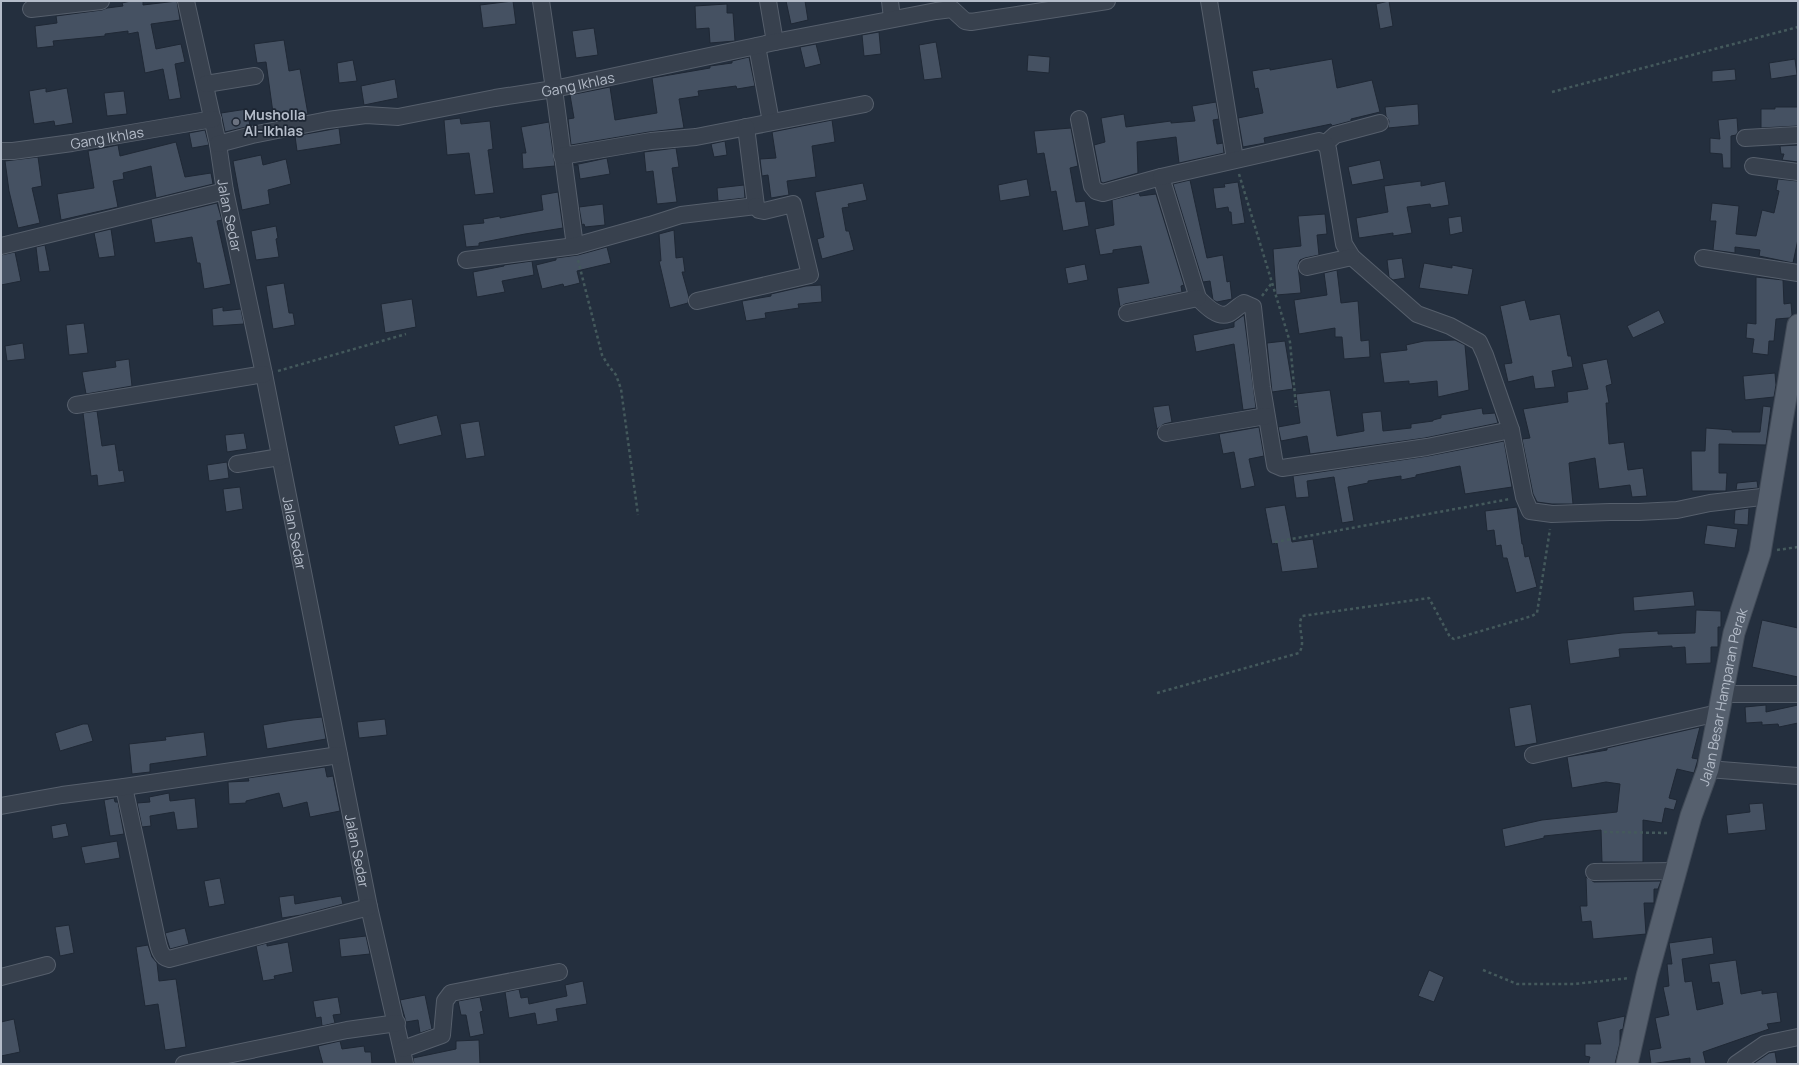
<svg xmlns="http://www.w3.org/2000/svg" width="1799" height="1065" font-family="Manrope,sans-serif">
  <style>
    .building { fill: #455162; stroke: #1f2835 }
    .lines { fill: none; stroke-linecap: round; stroke-linejoin: round }
    .minor-casing { stroke: #565f6c; stroke-width: 18 }
    .major-casing { stroke: #414a57; stroke-width: 23 }
    .path { stroke: #44595c; stroke-width: 2.5; stroke-dasharray: 3 3; stroke-linecap: butt }
    .minor { stroke: #38414e; stroke-width: 16 }
    .major { stroke: #56606e; stroke-width: 21 }
    .worship-dot { fill: #6b7280; stroke: #1d2633; stroke-width: 1.5 }
    .labels { text-anchor: middle; dominant-baseline: central; stroke-width: 3.5; stroke-linejoin: round; paint-order: stroke }
    .street-label { font-size: 14px; fill: #b4bcc9; stroke: #1d2633 }
    .poi-label { font-size: 14px; font-weight: bold; fill: #b4bcc9; stroke: #1d2633; text-anchor: start }
  </style>
  <rect width="100%" height="100%" fill="#242f3e"/>
  <g class="building">
    <path d="M131,1H143V5L177,1L180,20L151,24L156,49L181,44L185,62L175,64L181,98L169,100L163,69L145,73L138,32L128,34V31L105,34V36L53,41L54,46L37,48L35,26L57,23L56,16L102,10L107,8L123,6L122,3Z"/>
    <path d="M513,1L516,24L483,28L480,5Z"/>
    <path d="M786,1H805L808,20L791,24Z"/>
    <path d="M1389,1L1393,26L1380,29L1376,4Z"/>
    <path d="M727,4V13H733L735,41L710,43L709,28L696,29L695,6Z"/>
    <path d="M594,28L598,55L576,58L572,31Z"/>
    <path d="M879,32L881,54L864,56L862,35Z"/>
    <path d="M284,40L289,71L300,69L308,114L274,120L266,62L257,63L254,44Z"/>
    <path d="M936,42L942,78L924,80L919,45Z"/>
    <path d="M816,44L821,64L805,68L800,47Z"/>
    <path d="M1028,55L1050,57L1049,73L1027,71Z"/>
    <path d="M749,57L755,86L737,89L736,86L698,91L699,96L679,99L684,128L649,132L571,145L568,119L574,118L570,95L610,87L615,120L657,113L652,78L710,68V66L732,63V61Z"/>
    <path d="M1332,59L1337,88L1372,80L1380,112L1351,119V121L1332,126L1331,124L1264,138L1265,143L1243,147L1238,118L1263,113L1258,88L1255,89L1252,71L1270,68V70Z"/>
    <path d="M1795,59L1797,75L1771,79L1769,63Z"/>
    <path d="M353,60L357,81L339,83L337,63Z"/>
    <path d="M1735,69L1736,80L1712,82V71Z"/>
    <path d="M395,79L398,98L364,105L361,86Z"/>
    <path d="M46,88V92L67,88L73,123L55,126L54,121L34,124L29,91Z"/>
    <path d="M124,91L127,114L107,116L104,93Z"/>
    <path d="M1216,102L1219,119L1213,120L1217,144L1223,143L1224,153L1179,163L1176,137L1137,142L1138,173L1103,183L1101,182L1094,145L1105,142L1101,118L1124,114L1126,127L1171,121V123L1195,121L1192,106Z"/>
    <path d="M1418,104L1419,125L1388,128L1389,121L1386,116L1385,107Z"/>
    <path d="M1775,107H1798V126L1761,128V109H1775Z"/>
    <path d="M247,109L250,126L225,132L221,113Z"/>
    <path d="M460,118L461,124L490,121L493,149L488,150L494,193L475,195L469,153L447,155L444,120Z"/>
    <path d="M1737,118L1738,132L1736,135L1731,136V168H1723L1722,154L1710,153V138L1720,139L1718,120Z"/>
    <path d="M832,120L835,142L812,146L816,177L787,181L789,195L771,198L768,175L762,176L760,159L776,158L772,132Z"/>
    <path d="M549,122L555,166L523,169L522,153H526L521,127Z"/>
    <path d="M339,128L341,144L297,151L295,136Z"/>
    <path d="M1071,128L1078,166L1070,168L1076,202L1085,201L1089,226L1063,231L1056,191L1051,192L1044,153L1037,154L1034,131Z"/>
    <path d="M205,130L209,145L192,148L189,133Z"/>
    <path d="M725,141L727,155L714,157L711,144Z"/>
    <path d="M176,142L185,177L211,173L213,184L156,198L151,166L123,173L124,179L113,181L118,207L61,220L57,194L94,188L88,151L118,145L120,156Z"/>
    <path d="M1798,145V162L1782,160L1784,154H1781L1780,146Z"/>
    <path d="M676,148L679,167L672,168L677,202L657,204L653,171L646,172L644,152Z"/>
    <path d="M261,155L263,165L286,159L291,184L268,190L270,204L242,210L233,161Z"/>
    <path d="M38,157L42,186L32,188L40,223L18,228L9,191L5,161Z"/>
    <path d="M607,158L610,174L580,179L578,165H574Z"/>
    <path d="M1380,160L1384,179L1352,185L1348,167Z"/>
    <path d="M1027,179L1030,196L1000,201L998,185Z"/>
    <path d="M1778,179L1798,181V239L1793,263L1759,256L1760,250L1735,247V253L1713,250L1716,221H1710L1712,203L1739,206L1736,234L1756,236L1762,210L1774,213L1779,191L1776,190Z"/>
    <path d="M1190,180L1207,258L1223,255L1227,282L1230,281L1232,299L1217,302L1213,300L1210,281L1203,282L1173,184Z"/>
    <path d="M1421,181V186L1445,181L1449,205L1431,208L1430,204L1407,207L1412,233L1393,236V233L1359,238L1356,218L1388,212L1384,186Z"/>
    <path d="M1238,182L1245,223L1232,225L1231,212H1229L1228,207L1216,209L1213,188L1225,187L1224,184Z"/>
    <path d="M863,183L867,200L848,204L849,207L842,208L846,231H849L854,250L822,259L817,239L824,237L815,192Z"/>
    <path d="M744,185L745,198L718,201L717,188Z"/>
    <path d="M558,192L563,228L525,234L479,243V246L466,247L463,225L484,223L483,219L500,216V218L543,210L541,195Z"/>
    <path d="M1139,193L1140,196L1156,194L1184,285L1181,286L1182,292L1125,304L1120,307L1117,288L1149,283L1141,246L1113,250V253L1100,255L1095,229L1114,225L1112,200Z"/>
    <path d="M217,203L222,220L217,221L231,284L204,289L200,263H197L192,237L155,243L151,219Z"/>
    <path d="M603,204L605,225L585,227L584,224L582,225L579,207Z"/>
    <path d="M1325,214L1327,234L1317,235L1319,255L1305,258L1300,260L1298,265L1301,293L1276,295L1273,249L1301,246L1298,216Z"/>
    <path d="M1461,216L1463,232L1450,235L1448,218Z"/>
    <path d="M276,226L278,238L276,239L279,257L256,260L251,231Z"/>
    <path d="M111,229L115,256L99,258L94,233Z"/>
    <path d="M674,230L676,258L683,257L685,272H682L689,297L688,303L670,308L659,261H661L659,234Z"/>
    <path d="M45,245L50,271L39,272L36,247Z"/>
    <path d="M607,247L611,263L577,271L580,283L564,287L563,284L542,289L536,265L556,260V258L578,255Z"/>
    <path d="M15,252L21,281L1,285V255Z"/>
    <path d="M1402,258L1405,278L1393,280L1389,277L1387,260Z"/>
    <path d="M532,261L534,275L502,281L505,292L477,297L473,272L504,266V265Z"/>
    <path d="M1424,263L1452,268V265L1473,269L1468,295L1419,288Z"/>
    <path d="M1085,264L1088,280L1068,284L1065,268Z"/>
    <path d="M1337,270L1341,303L1358,301L1361,341L1369,340L1370,357L1344,359L1342,337H1335V328L1299,334L1294,300L1327,295L1324,273Z"/>
    <path d="M1756,277L1783,280L1784,304L1791,303L1792,315L1789,318L1776,319L1774,341H1769L1768,355L1752,353L1754,339L1746,338L1747,323L1756,324Z"/>
    <path d="M284,283L289,313H293L295,325L273,329L266,286Z"/>
    <path d="M821,285L822,302L798,304L799,308L765,313L766,318L746,321L742,301L771,296V294L806,286Z"/>
    <path d="M412,299L416,327L385,333L381,304Z"/>
    <path d="M1525,300L1530,320L1560,314L1568,356H1571L1573,367L1552,371L1555,387L1535,389L1533,376L1508,382L1504,364L1512,363L1500,306Z"/>
    <path d="M223,307V311L241,309L244,324L213,326L212,309Z"/>
    <path d="M1659,310L1665,323L1633,338L1627,326Z"/>
    <path d="M1244,315L1256,408L1243,410L1234,344L1196,352L1193,335L1234,327V322Z"/>
    <path d="M84,323L88,353L69,355L66,325Z"/>
    <path d="M1455,340L1465,345L1469,390L1438,397L1437,381L1409,384V381L1384,383L1380,353L1407,350L1406,345L1424,341Z"/>
    <path d="M1285,341L1293,389L1272,392L1267,343Z"/>
    <path d="M23,343L25,359L7,361L5,346Z"/>
    <path d="M129,359L132,386L86,394L82,372L116,367L115,361Z"/>
    <path d="M1607,359L1612,384L1606,386L1609,403H1606L1609,444L1624,442L1628,470L1643,468L1647,496L1632,497L1630,485L1599,489L1595,458L1569,463L1573,504H1552L1537,502L1533,494L1522,439L1530,438L1523,409L1568,402L1567,392L1588,389L1582,364Z"/>
    <path d="M1775,373L1776,385L1774,397L1745,400L1743,376Z"/>
    <path d="M1330,390L1337,436L1364,431L1362,413L1381,411L1383,431L1411,428V424L1433,421V420L1441,418V415L1482,408L1483,414L1495,413L1498,423L1425,438L1310,454L1307,436L1281,441L1278,427L1300,423L1296,394Z"/>
    <path d="M1169,405L1172,422L1164,424L1157,429L1153,407Z"/>
    <path d="M1763,406L1771,407L1766,445L1719,444V473H1727L1726,491H1692L1691,451H1705L1706,428L1732,430V432H1760Z"/>
    <path d="M97,411L102,446L115,444L119,471L123,470L125,482L98,486L97,475L91,476L83,413Z"/>
    <path d="M437,415L442,435L399,445L394,426Z"/>
    <path d="M479,421L485,456L466,459L460,424Z"/>
    <path d="M1259,427L1264,456L1249,459L1255,486L1241,489L1234,452L1223,454L1219,434Z"/>
    <path d="M244,433L247,449L227,452L225,435Z"/>
    <path d="M1504,441L1512,487L1465,494L1460,466L1416,475V477L1401,480V476L1368,481V483L1348,487L1354,521L1342,523L1334,477L1307,481L1309,497L1296,498L1293,476L1428,456Z"/>
    <path d="M227,462L229,478L209,481L207,465Z"/>
    <path d="M1757,481L1758,488L1736,490L1737,483Z"/>
    <path d="M240,487L243,509L226,512L223,489Z"/>
    <path d="M1285,505L1292,542L1313,539L1318,568L1282,572L1277,543L1272,544L1265,508Z"/>
    <path d="M1517,507L1522,544H1523L1525,557L1529,556L1537,587L1516,593L1507,558H1503L1501,545L1496,546L1494,530L1487,531L1485,511Z"/>
    <path d="M1749,508L1748,525L1734,524L1735,510Z"/>
    <path d="M1707,525L1738,529L1735,548L1704,544Z"/>
    <path d="M1693,591L1695,606L1634,611L1633,597Z"/>
    <path d="M1696,610L1721,611V627H1718V647H1711V663L1686,664L1685,647L1672,648V646L1619,649L1620,657L1570,664L1567,640L1622,633L1658,631V634L1695,633Z"/>
    <path d="M1762,620L1798,628V677L1752,667Z"/>
    <path d="M1531,704L1537,743L1515,747L1509,708Z"/>
    <path d="M1766,705V712L1798,705V723L1779,727L1778,724L1762,725V722L1746,723L1745,707Z"/>
    <path d="M322,717L326,739L267,749L263,725L293,720Z"/>
    <path d="M385,719L387,735L359,738L357,722Z"/>
    <path d="M83,724H88L93,741L60,751L55,733Z"/>
    <path d="M1700,727L1692,758L1698,759L1694,773L1677,769L1669,798L1677,800L1674,810L1665,808L1662,823L1643,820V862H1602L1601,830L1544,836V838L1505,847L1502,829L1542,820L1617,812L1620,784L1606,782L1572,788L1567,757L1607,750V748Z"/>
    <path d="M204,732L207,756L150,764V772L132,774L129,744L166,740L165,737Z"/>
    <path d="M325,767L327,777L333,776L340,811L310,817L307,802L283,808L279,793L246,801V803L229,804L228,782L249,781L248,778Z"/>
    <path d="M169,793L170,801L195,798L198,828L177,830L174,812L150,816L151,826L142,827L137,803L150,802L149,797Z"/>
    <path d="M114,798L115,802H118L124,834L110,836L104,800Z"/>
    <path d="M1763,803L1766,830L1728,834L1726,815L1750,812L1749,804Z"/>
    <path d="M66,823L69,836L53,839L51,826Z"/>
    <path d="M117,841L120,858L85,864L81,847Z"/>
    <path d="M1586,877L1594,882L1661,881L1658,889H1654V903H1644L1646,934L1593,939L1591,921L1582,922L1580,906H1587Z"/>
    <path d="M220,878L225,904L209,907L204,881Z"/>
    <path d="M294,895L295,904L341,896L343,904L301,915L282,918L279,897Z"/>
    <path d="M69,925L74,953L60,956L55,927Z"/>
    <path d="M185,928L189,944L170,949L165,933Z"/>
    <path d="M366,936L370,954L341,957L339,939Z"/>
    <path d="M1712,937L1714,954L1682,959L1685,982L1692,981L1697,1010L1723,1004L1719,982L1712,983L1709,964L1736,960L1741,994L1762,990V994L1777,992L1781,1022L1767,1024L1769,1029L1703,1052L1706,1064H1690V1058L1651,1064L1649,1050L1661,1048L1655,1018L1669,1015L1663,987L1669,986L1667,964H1672L1669,943Z"/>
    <path d="M288,942L293,972L274,976L275,979L263,981L256,946L267,943V946Z"/>
    <path d="M148,945L152,957L157,963L159,981L176,979L186,1047L165,1050L158,1004L145,1006L136,947Z"/>
    <path d="M1429,970L1444,977L1434,1002L1418,996Z"/>
    <path d="M583,981L587,1004L556,1009L558,1021L537,1025L535,1013L509,1018L505,992L519,989L521,998L528,997L529,1004L567,996L565,985Z"/>
    <path d="M425,995L432,1029L420,1033L418,1020L406,1022L400,1000Z"/>
    <path d="M338,997L341,1014L333,1015L335,1023L322,1026L321,1017L316,1018L313,1001Z"/>
    <path d="M480,997L483,1011L480,1012L484,1034L470,1037L466,1015H461L458,1001Z"/>
    <path d="M1625,1016L1623,1029L1620,1030V1043L1615,1064H1588L1590,1057L1585,1056V1044H1601L1597,1022Z"/>
    <path d="M14,1019L20,1052L1,1056V1022Z"/>
    <path d="M479,1040L480,1064H414L413,1058L456,1049V1041Z"/>
    <path d="M340,1041L342,1049L364,1046L365,1052H371L372,1064H323L318,1046Z"/>
    <path d="M1775,1052L1777,1064H1753L1769,1053Z"/>
  </g>
  <g class="lines">
    <defs>
      <g id="minor">
        <path id="s1" d="M186,1L218,144L225,191L264,374L369,907L405,1064"/>
        <path d="M541,1L554,89L575,246"/>
        <path d="M768,1L775,42"/>
        <path d="M890,1L892,18"/>
        <path d="M1209,1L1235,159"/>
        <path d="M31,9L101,1"/>
        <path d="M757,46L771,122"/>
        <path d="M206,84L255,76"/>
        <path d="M1079,119L1092,186L1096,191L1103,193L1161,177L1198,298C1205,305 1217,318 1228,314C1233,312 1238,306 1244,303L1253,307L1262,387L1275,465L1282,468L1427,447L1511,430"/>
        <path d="M1745,138L1798,135"/>
        <path id="s2" d="M218,144L252,135L328,120L366,115L398,117L495,98L554,89L775,42L936,11L952,9L965,21L971,22L1107,1"/>
        <path d="M1325,144L1335,135L1380,123"/>
        <path id="s3" d="M1,151H13L72,143L213,119"/>
        <path d="M562,156L651,141L696,137L865,104"/>
        <path d="M1753,166L1798,172"/>
        <path d="M1161,177L1319,141L1325,144L1328,149L1344,244L1352,257L1417,314L1450,326L1479,342L1485,355L1511,430L1524,497L1530,511L1552,514L1610,512H1639L1677,510L1710,503L1770,496"/>
        <path d="M1,246L225,191"/>
        <path d="M1703,258L1798,273"/>
        <path d="M466,260L575,246L650,225L681,215L756,206L746,127"/>
        <path d="M1307,267L1352,257"/>
        <path d="M697,301L810,275L793,204L764,211L759,210L756,206"/>
        <path d="M1127,313L1198,298"/>
        <path d="M76,405L264,374"/>
        <path d="M1166,433L1266,416"/>
        <path d="M237,464L280,457"/>
        <path d="M1722,694H1798"/>
        <path d="M1533,755L1718,713"/>
        <path d="M1708,769L1798,776"/>
        <path d="M124,787L156,935C158,943 159,957 169,959L369,907"/>
        <path d="M1,806L62,795L124,787L339,755"/>
        <path d="M1594,872L1676,871"/>
        <path d="M1,977L47,965"/>
        <path d="M403,1049L442,1035L445,1001L451,993L559,972"/>
        <path d="M184,1064L347,1030L397,1023"/>
        <path d="M1736,1064L1765,1044L1798,1037"/>
      </g>
      <g id="major">
        <path id="s4" d="M1627,1064L1647,976L1691,816L1708,769L1734,633L1760,553L1798,325"/>
      </g>
    </defs>
    <use href="#minor" class="minor-casing"/>
    <use href="#major" class="major-casing"/>
    <g class="path">
      <path d="M1552,92L1798,27"/>
      <path d="M1239,174L1290,342L1296,407"/>
      <path d="M578,260L602,355L608,365L616,375L621,389L638,515"/>
      <path d="M1262,296L1271,284"/>
      <path d="M278,371L406,334"/>
      <path d="M1275,542L1510,499"/>
      <path d="M1777,550L1798,547"/>
      <path d="M1157,693L1299,653C1307,641 1296,628 1302,616L1429,598L1450,637L1454,639L1532,616L1537,613L1550,529"/>
      <path d="M1604,832L1669,833"/>
      <path d="M1483,970L1517,984H1574L1630,978"/>
    </g>
    <use href="#minor" class="minor"/>
    <use href="#major" class="major"/>
  </g>
  <circle class="worship-dot" cx="236" cy="122" r="4"/>
  <g class="labels">
    <g class="street-label">
      <text stroke="none"><textPath href="#s2" startOffset="366">Gang Ikhlas</textPath></text>
      <text stroke="none"><textPath href="#s3" startOffset="107">Gang Ikhlas</textPath></text>
      <text stroke="none"><textPath href="#s1" startOffset="219">Jalan Sedar</textPath></text>
      <text stroke="none"><textPath href="#s1" startOffset="543">Jalan Sedar</textPath></text>
      <text stroke="none"><textPath href="#s4" startOffset="380">Jalan Besar Hamparan Perak</textPath></text>
      <text stroke="none"><textPath href="#s1" startOffset="867">Jalan Sedar</textPath></text>
    </g>
    <g class="poi-label">
      <text x="244" y="114">Musholla<tspan x="244" dy="16">Al-Ikhlas</tspan></text>
    </g>
  </g>
  <rect width="1799" height="1065" fill="none" stroke="#b4bcc9" stroke-width="4"/>
</svg>
